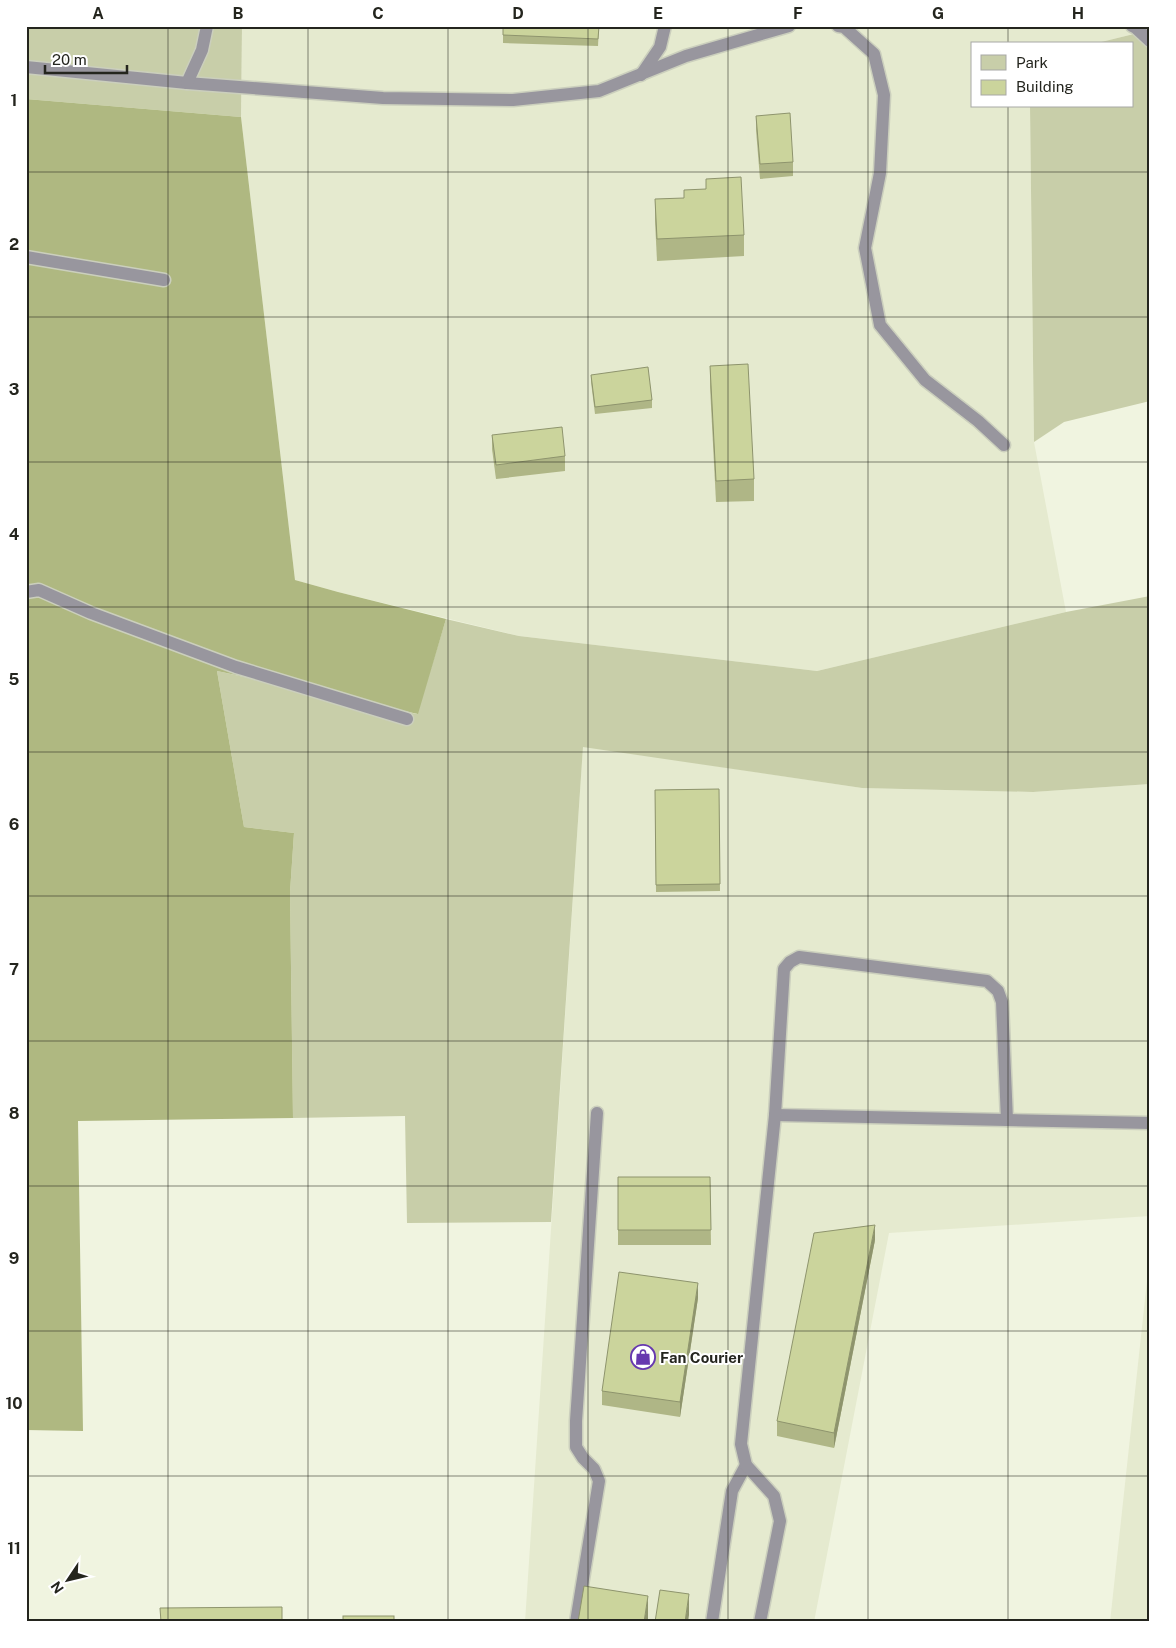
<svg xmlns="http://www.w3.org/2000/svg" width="1176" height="1648" font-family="'Public Sans',sans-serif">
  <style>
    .built { fill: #e5eacf }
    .green { fill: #c8cea9 }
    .forest { fill: #afb881 }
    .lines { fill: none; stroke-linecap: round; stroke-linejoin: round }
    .lane-casing { stroke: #cbcfbd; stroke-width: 15 }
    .lane { stroke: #98969e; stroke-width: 12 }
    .wall { fill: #afb686 }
    .shaded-wall { fill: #8e946d }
    .building { fill: #cbd49c; stroke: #8e946d }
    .grid { fill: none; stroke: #24251e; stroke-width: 1; stroke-opacity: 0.55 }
    .labels { text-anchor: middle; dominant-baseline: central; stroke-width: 4; stroke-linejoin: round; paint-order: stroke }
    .poi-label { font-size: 15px; font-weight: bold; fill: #24251e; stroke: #fff; text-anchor: start }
    .neatline { fill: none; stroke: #24251e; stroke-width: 2 }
    .grid-label { font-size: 16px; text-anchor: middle; font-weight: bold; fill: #24251e }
  </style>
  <rect width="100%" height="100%" fill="#f0f4e0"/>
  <g class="built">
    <path d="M242,26H1150V30L1093,44H972V106H1030L1034,442L1066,612L817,671L519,636L338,592L295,580L241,117Z"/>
    <path d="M583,746L862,788L1033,792L1150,784V1216L889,1233L814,1622H525Z"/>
    <path d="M1150,1253V1622H1110Z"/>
  </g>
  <g class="green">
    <path d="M26,26H242L241,117L26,99Z"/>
    <path d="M1150,30V401L1064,422L1034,442L1030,106H1132V44H1093Z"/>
    <path d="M1150,596V784L1033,792L862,788L583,747L551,1222L407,1223L405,1116L293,1118L290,892L294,833L244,827L217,671L417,714L446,619L519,636L817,671L1066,612Z"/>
  </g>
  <path class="forest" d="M26,99L241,117L295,580L338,592L446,619L418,714L217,671L244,827L294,833L290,892L293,1118L78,1121L83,1431L26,1430Z"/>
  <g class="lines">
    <defs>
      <g id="lane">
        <path d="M838,26L844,27L874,54L884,95L880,173L865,248L880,325L925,380L978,421L1004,445"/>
        <path d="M1132,26L1136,28L1150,41"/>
        <path d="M26,67L187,83L383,98L513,100L599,91L686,56L789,26"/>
        <path d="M641,75L660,47L665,26"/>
        <path d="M187,83L202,50L207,26"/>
        <path d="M26,257L164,280"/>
        <path d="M26,592L39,590L91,613L236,667L407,719"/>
        <path d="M775,1115L1150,1123"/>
        <path d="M576,1622L599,1481L594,1469L583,1458L576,1447V1421L597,1113"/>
        <path d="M712,1622L732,1491L746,1465"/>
        <path d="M760,1622L780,1521L774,1496L746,1465L741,1444L775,1115L784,969L790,962L799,957L987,981L998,991L1002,1002L1007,1120"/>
      </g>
    </defs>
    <use href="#lane" class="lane-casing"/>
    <use href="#lane" class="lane"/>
  </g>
  <g class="wall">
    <path d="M503,26H599L598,46L503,43Z"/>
    <path d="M756,116L793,162V176L760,179L756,130Z"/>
    <path d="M655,199L744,235V256L657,261L655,221Z"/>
    <path d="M710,366L754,479V501L716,502L710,387Z"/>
    <path d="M591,375L652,400V408L595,414L591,382Z"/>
    <path d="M492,435L565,456V471L496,479L492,449Z"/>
    <path d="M719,789L720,891L656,892L655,790Z"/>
    <path d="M618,1177H710L711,1245H618Z"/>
    <path d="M875,1240L834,1448L777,1436V1421Z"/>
    <path d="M698,1298L680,1417L602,1405V1391Z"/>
  </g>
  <g class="shaded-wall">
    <path d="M875,1225V1240L834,1448V1433Z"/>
    <path d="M698,1283V1298L680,1417V1402Z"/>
    <path d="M689,1594V1615L688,1622H685Z"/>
    <path d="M648,1596V1622H644Z"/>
  </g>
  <g class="building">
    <path d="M503,26H599L598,39L503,35Z"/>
    <path d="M790,113L793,162L760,164L756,116Z"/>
    <path d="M741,177L744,235L657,239L655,199L684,198V190L706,189V179Z"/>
    <path d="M748,364L754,479L716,481L710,366Z"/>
    <path d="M648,367L652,400L595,407L591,375Z"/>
    <path d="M562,427L565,456L496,465L492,435Z"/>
    <path d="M719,789L720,884L656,885L655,790Z"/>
    <path d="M618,1177H710L711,1230H618Z"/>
    <path d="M875,1225L834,1433L777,1421L814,1233Z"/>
    <path d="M619,1272L698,1283L680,1402L602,1391Z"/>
    <path d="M584,1586L648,1596L644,1622H578Z"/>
    <path d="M660,1590L689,1594L685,1622H655Z"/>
    <path d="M282,1607V1622H161L160,1608Z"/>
    <rect x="343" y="1616" width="51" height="6"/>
  </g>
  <path class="grid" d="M168,26V1622M308,26V1622M448,26V1622M588,26V1622M728,26V1622M868,26V1622M1008,26V44M1008,106V1622M26,172H1150M26,317H1150M26,462H1150M26,607H1150M26,752H1150M26,896H1150M26,1041H1150M26,1186H1150M26,1331H1150M26,1476H1150"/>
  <defs>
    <symbol id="shop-ring" viewBox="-11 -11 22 22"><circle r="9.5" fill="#fff" stroke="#6638af" stroke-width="1.5"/><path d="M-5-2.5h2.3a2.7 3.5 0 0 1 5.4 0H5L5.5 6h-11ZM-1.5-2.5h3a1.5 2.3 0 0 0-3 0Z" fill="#6638af"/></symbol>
  </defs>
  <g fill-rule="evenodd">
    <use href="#shop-ring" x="629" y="1343" width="28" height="28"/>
  </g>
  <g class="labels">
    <g class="poi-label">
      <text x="660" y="1357">Fan Courier</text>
    </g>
  </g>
  <rect width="1176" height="1648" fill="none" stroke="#ffffff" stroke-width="55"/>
  <rect x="971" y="42" width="162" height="65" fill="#ffffff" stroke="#a7a8a5"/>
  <rect x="981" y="55" width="25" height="15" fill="#c8cea9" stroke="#a7a8a5"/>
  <text x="1016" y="68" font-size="15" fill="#24251e">Park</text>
  <rect x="981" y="80" width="25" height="15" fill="#cbd49c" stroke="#a7a8a5"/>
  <text x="1016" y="92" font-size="15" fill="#24251e">Building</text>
  <g transform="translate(68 1580) rotate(235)" stroke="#ffffff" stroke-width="4" paint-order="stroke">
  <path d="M0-4L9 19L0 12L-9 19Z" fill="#24251e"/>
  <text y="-8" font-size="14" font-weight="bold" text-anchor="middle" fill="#24251e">N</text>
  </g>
  <path d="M45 65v8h82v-8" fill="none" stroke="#24251e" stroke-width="2.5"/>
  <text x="52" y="65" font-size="15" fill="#24251e" stroke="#ffffff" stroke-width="4" paint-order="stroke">20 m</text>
  <rect x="28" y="28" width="1120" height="1592" class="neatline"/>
  <g class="grid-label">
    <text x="98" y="19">A</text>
    <text x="238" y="19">B</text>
    <text x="378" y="19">C</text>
    <text x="518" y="19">D</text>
    <text x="658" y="19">E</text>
    <text x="798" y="19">F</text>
    <text x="938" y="19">G</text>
    <text x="1078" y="19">H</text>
    <text x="14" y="106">1</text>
    <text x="14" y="250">2</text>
    <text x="14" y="395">3</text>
    <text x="14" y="540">4</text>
    <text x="14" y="685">5</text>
    <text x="14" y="830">6</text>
    <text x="14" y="975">7</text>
    <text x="14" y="1119">8</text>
    <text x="14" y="1264">9</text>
    <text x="14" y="1409">10</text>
    <text x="14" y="1554">11</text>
  </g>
</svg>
